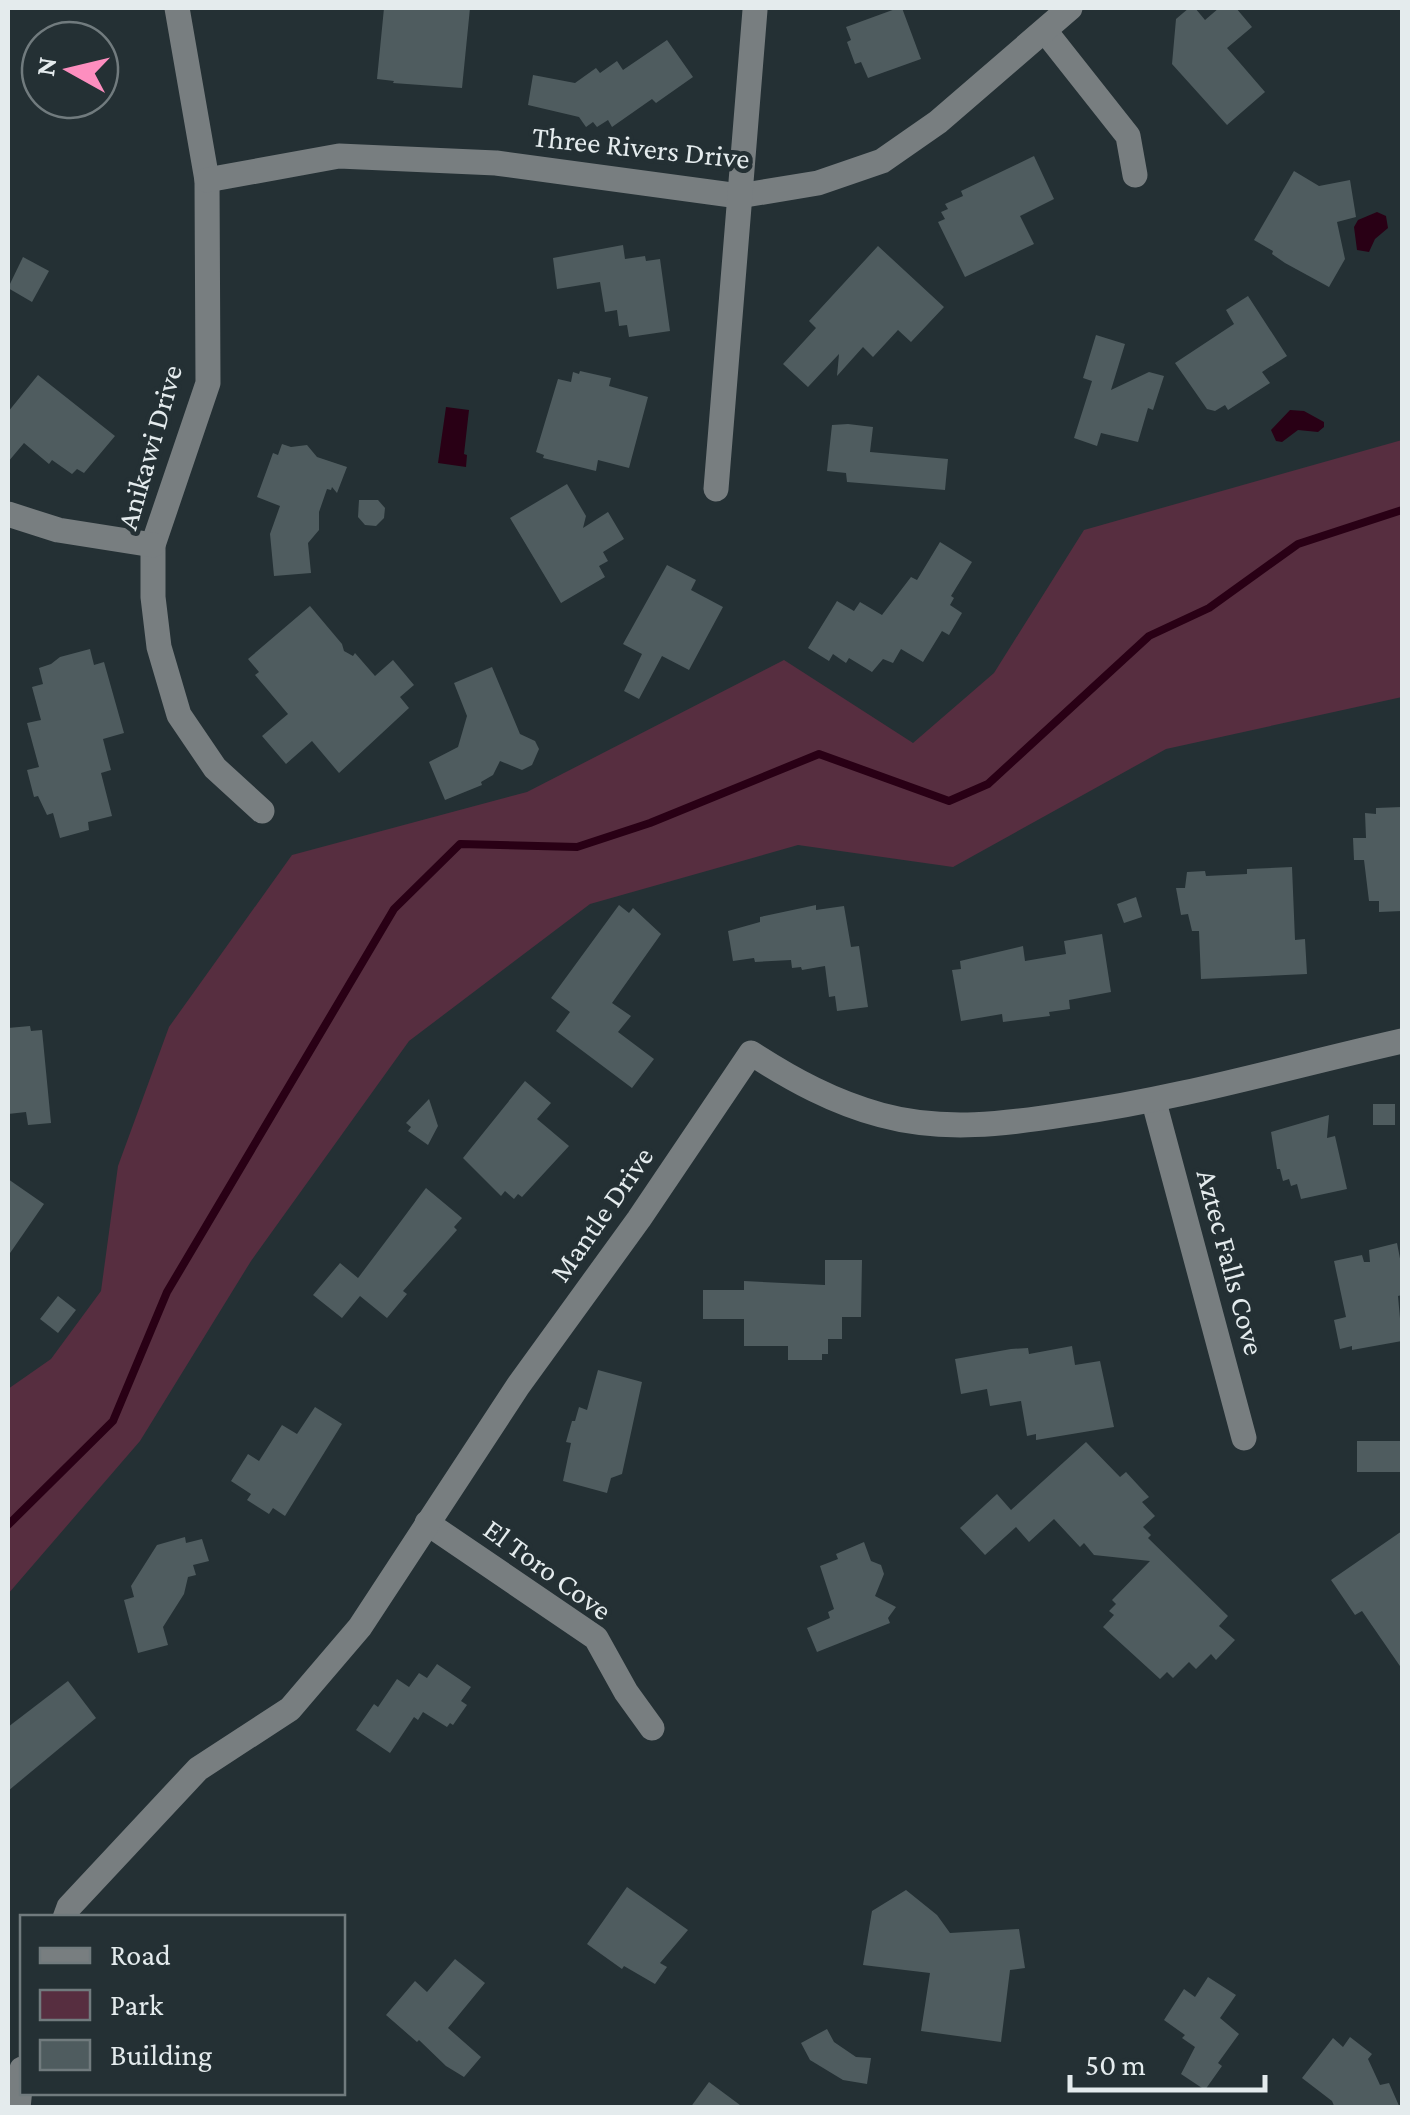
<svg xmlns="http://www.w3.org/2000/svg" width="1410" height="2115" font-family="'Crimson Pro',serif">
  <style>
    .green { fill: #572e40 }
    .water { fill: #290015 }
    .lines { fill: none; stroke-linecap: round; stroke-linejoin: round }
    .stream { stroke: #290015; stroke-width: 8 }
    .building { fill: #4f5c5f }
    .minor { stroke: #787e80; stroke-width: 25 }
    .labels { text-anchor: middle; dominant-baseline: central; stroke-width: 9; stroke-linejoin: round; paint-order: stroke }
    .street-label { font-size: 30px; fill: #e4ebed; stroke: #243034 }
  </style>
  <rect width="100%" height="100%" fill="#243034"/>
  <path class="green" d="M1402,440V697L1166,749L953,867L798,845L590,904L409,1041L251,1261L140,1441L8,1594V1389L51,1359L101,1291L118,1166L169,1027L292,855L527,792L784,660L913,743L994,673L1084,530Z"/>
  <g class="water">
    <path d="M1377,212L1386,216L1388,228L1375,239L1369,252L1357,250L1354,227L1358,220Z"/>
    <path d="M446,407L469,410L464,454L467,455L466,467L438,463Z"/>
    <path d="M1290,410L1304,411L1324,422V427L1318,432L1298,430L1282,442L1276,441L1271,430Z"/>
  </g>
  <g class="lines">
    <path class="stream" d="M8,1525L113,1421L167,1292L394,909L460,844L577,847L650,823L819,754L949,801L988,784L1149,636L1209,608L1298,544L1402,510"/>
  </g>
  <g class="building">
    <path d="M384,8H470L462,88L393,83L394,81L377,79Z"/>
    <path d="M898,8H902L921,59L868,78L861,62L855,64L847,42L851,40L846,27Z"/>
    <path d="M1189,8H1195L1205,20L1219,8H1236L1252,27L1227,48L1265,92L1227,125L1172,64L1176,19Z"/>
    <path d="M667,40L693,77L656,103L652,99L612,127L608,120L597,127L593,122L586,127L579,117L528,105L533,75L575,83L596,68L600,73L617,61L623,70Z"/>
    <path d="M1034,156L1054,199L1020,216L1034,244L965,277L938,222L945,219L941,212L948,209L945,204L963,196L961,191Z"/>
    <path d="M1294,171L1319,186L1350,180L1356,217L1337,222L1345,259L1329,287L1285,263L1272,254L1273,251L1254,240Z"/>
    <path d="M623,245L625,259L645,256L646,261L660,259L670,331L629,337L627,325L619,326L617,310L605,312L600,282L557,289L553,258Z"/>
    <path d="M878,246L944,307L911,342L898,330L873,357L863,347L837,376L839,354L808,387L783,364L816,328L809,321Z"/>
    <path d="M23,257L49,271L32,302L8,288Z"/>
    <path d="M1248,296L1287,356L1262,372L1270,383L1228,410L1225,405L1215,411L1207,409L1175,363L1234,324L1226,310Z"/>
    <path d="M1096,335L1125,344L1111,390L1149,372L1164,376L1153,410L1148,408L1138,442L1101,433L1097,446L1074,438L1092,381L1083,378Z"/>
    <path d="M580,371L611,378L609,386L648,397L629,468L598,460L596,471L543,458L544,455L536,452L558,379L571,382L573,372L579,374Z"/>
    <path d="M38,375L115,436L84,473L77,469L72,474L52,460L49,464L24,443L8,462V412Z"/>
    <path d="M848,424L873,427L870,452L948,459L945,490L847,482L846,473L827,471L832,425Z"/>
    <path d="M282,444L291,447L307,445L317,457L347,467L337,493L332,487L331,490L327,489L319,512V530L308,543L311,573L274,576L270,534L280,506L257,497L273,453L278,455Z"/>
    <path d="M567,484L586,516L583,528L608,512L624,539L603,552L608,561L599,566L605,577L561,603L510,518Z"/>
    <path d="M359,500H378L385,508L384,518L376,526L365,525L358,517Z"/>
    <path d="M940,542L972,562L951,596L954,598L950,605L962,613L949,635L942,631L923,662L901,649L893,663L883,659L872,672L849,658L846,663L833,654L829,661L808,648L837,601L854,611L860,602L882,615L911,577L917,580Z"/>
    <path d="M667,565L696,580L691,590L723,607L689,670L662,656L639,699L624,691L642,654L623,644Z"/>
    <path d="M310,606L342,644L344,651L353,656L355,653L375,676L393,660L414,685L400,697L409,708L339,773L312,741L286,764L262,736L288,714L255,675L259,672L248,659Z"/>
    <path d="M90,649L94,665L104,662L124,733L103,739L111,770L101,773L112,816L88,822L89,830L60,838L53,813L47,815L38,796L34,797L27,770L39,767L27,723L41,720L32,687L43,684L39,668L51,664L60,657Z"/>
    <path d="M492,667L520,734L535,741L539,749L532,765L522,770L500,761L493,775L481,782L482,785L445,800L429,762L458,747L467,716L454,683Z"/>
    <path d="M1402,807V911L1379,912V901H1369L1364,860H1354L1353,838H1366L1365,813L1376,814V808Z"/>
    <path d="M1292,867L1295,940L1305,939L1307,974L1201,979L1199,931H1192L1188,914L1181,915L1176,888H1185L1187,872L1205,871L1206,876L1247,874V869Z"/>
    <path d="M1136,897L1142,917L1124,923L1117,904Z"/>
    <path d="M619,905L629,913L633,908L661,934L612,1003L631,1016L618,1032L654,1059L632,1088L556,1031L570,1012L551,998Z"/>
    <path d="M816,905V910L844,906L851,947L859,946L868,1007L837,1011L835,996L829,997L825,966L802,970L801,967L792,968L791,960L755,962L754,958L733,961L728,931L760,922V917Z"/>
    <path d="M1102,934L1111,992L1069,1000L1070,1009L1049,1012L1050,1016L1003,1022L1002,1014L961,1021L952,970L961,969L960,961L1023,946L1025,961L1066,954L1064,941Z"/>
    <path d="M30,1026L31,1031L42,1030L51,1123L28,1125L26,1112L8,1114V1028Z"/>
    <path d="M525,1081L551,1103L537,1119L569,1146L522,1197L518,1194L514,1199L505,1191L501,1196L463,1158Z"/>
    <path d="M429,1099L438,1126L428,1145L408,1131L411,1127L406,1123Z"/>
    <rect x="1373" y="1104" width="22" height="21"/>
    <path d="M1329,1115L1327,1138L1335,1136L1347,1189L1301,1199L1297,1184L1291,1186L1289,1179L1283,1181L1280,1169H1277L1271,1132Z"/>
    <path d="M8,1179L44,1204L8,1256Z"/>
    <path d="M426,1188L462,1218L454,1227L457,1230L403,1291L407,1294L387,1318L360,1296L342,1318L313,1295L340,1263L358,1278Z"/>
    <path d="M1397,1243L1402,1269V1295L1398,1296L1402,1341L1352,1350V1346L1340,1349L1334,1320L1346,1317L1334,1261L1362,1255L1364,1262H1370L1369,1250Z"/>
    <path d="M825,1260H862L861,1317H842V1339H828V1354H822V1360H788V1346H744V1319H703V1290H744V1281L825,1285Z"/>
    <path d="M58,1296L76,1310L58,1333L40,1319Z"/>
    <path d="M1072,1346L1075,1365L1100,1361L1114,1427L1036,1440V1434L1027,1436L1021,1401L990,1406L987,1389L961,1394L955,1359L1011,1349L1028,1348L1029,1354Z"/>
    <path d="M598,1370L642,1382L622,1474L611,1478L607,1493L563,1481L571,1443L566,1442L572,1421H575L579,1407L587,1410Z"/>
    <path d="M315,1407L342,1424L285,1516L273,1508L269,1514L247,1500L251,1494L231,1481L248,1454L259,1461L282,1425L297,1434Z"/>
    <rect x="1357" y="1441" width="45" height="31"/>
    <path d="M1086,1442L1120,1477L1126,1472L1149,1497L1142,1502L1155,1516L1143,1527L1151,1535L1148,1538L1228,1616L1219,1626L1235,1640L1216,1660L1211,1654L1196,1669L1189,1662L1173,1678L1167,1672L1160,1679L1103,1627L1114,1615L1109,1611L1116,1604L1112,1600L1150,1561L1094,1555L1084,1543L1080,1547L1054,1519L1029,1542L1016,1527L985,1555L960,1528L997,1494L1011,1510Z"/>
    <path d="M1402,1531V1669L1362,1611L1355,1615L1331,1580Z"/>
    <path d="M185,1537L186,1543L202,1539L209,1561L193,1565L196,1575L188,1577L184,1594L163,1627L168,1645L138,1653L124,1600L134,1597L131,1586L157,1545Z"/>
    <path d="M864,1542L871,1561L881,1565L884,1574L875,1596L896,1607L888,1618L890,1623L817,1652L807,1628L830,1618L828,1612L834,1609L820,1566L838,1559L836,1554Z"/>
    <path d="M437,1664L471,1687L461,1701L467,1705L453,1725L450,1723L447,1727L423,1712L418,1720L414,1717L390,1753L356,1730L374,1704L378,1707L397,1679L409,1687L419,1673L427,1678Z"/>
    <path d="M68,1681L96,1718L8,1791V1727Z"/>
    <path d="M627,1887L688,1930L660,1963L667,1967L655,1984L624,1966L622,1969L587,1944Z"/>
    <path d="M906,1890L937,1915L950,1933L1019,1929L1025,1968L1010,1970L1001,2042L921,2031L930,1973L863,1965L872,1911Z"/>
    <path d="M455,1959L485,1983L448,2028L481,2057L464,2077L446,2066L419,2040L417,2042L386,2015L415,1981L427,1992Z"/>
    <path d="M1208,1977L1236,1995L1220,2018L1239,2034L1218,2063L1222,2066L1205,2090L1181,2074L1195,2047L1182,2038L1185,2035L1164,2020L1184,1989L1195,1997Z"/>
    <path d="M827,2029L834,2042L856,2057L871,2058L867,2084L843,2080L810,2060L801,2043Z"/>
    <path d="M1350,2037L1372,2054L1368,2059L1380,2085L1389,2083L1400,2108H1335L1332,2101L1302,2078L1333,2038L1343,2047Z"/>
    <path d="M709,2082L744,2108H690Z"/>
  </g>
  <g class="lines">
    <g class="minor">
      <path d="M177,8L207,180L208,383L153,545V597L159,647L179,715L215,768L262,811"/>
      <path d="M1045,31L1128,136L1135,175"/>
      <path d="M207,180L339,156L496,163L739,196L818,183L882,161L938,122L1070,8"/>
      <path d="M716,489L755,10"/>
      <path d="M8,514L58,530L153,545"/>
      <path d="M1154,1102L1244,1438"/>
      <path d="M427,1523L596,1638L626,1692L652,1728"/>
      <path d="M65,1918L69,1907L198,1769L290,1709L360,1627L518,1386L639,1219L751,1053C793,1080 833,1102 881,1115C943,1132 1006,1124 1069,1114C1183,1098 1291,1066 1402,1041"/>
      <path d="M18,2108L22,2069"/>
    </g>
  </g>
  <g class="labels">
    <g class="street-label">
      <text transform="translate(641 147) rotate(6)">Three Rivers Drive</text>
      <text transform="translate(149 447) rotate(-74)">Anikawi Drive</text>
      <text transform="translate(601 1214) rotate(-55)">Mantle Drive</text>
      <text transform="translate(1231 1262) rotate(75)">Aztec Falls Cove</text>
      <text transform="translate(548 1569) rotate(36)">El Toro Cove</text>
    </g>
  </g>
  <rect width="1410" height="2115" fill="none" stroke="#e4ebed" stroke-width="20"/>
  <rect x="20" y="1915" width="325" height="180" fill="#243034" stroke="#717b7e" stroke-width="2.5"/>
  <rect x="40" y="1948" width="50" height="15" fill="#787e80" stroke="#717b7e" stroke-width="2.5"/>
  <text x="110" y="1965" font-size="30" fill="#e4ebed">Road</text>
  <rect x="40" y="1990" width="50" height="30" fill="#572e40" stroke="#717b7e" stroke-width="2.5"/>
  <text x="110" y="2015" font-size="30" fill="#e4ebed">Park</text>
  <rect x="40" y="2040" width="50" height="30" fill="#4f5c5f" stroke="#717b7e" stroke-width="2.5"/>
  <text x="110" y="2065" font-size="30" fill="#e4ebed">Building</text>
  <g transform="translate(70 70) rotate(278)"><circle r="48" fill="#243034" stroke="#717b7e" stroke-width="2.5"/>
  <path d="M0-8L18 38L0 25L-18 38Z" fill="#fd8ebf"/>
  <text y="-15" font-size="28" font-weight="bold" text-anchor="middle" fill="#e4ebed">N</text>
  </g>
  <path d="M1070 2075v15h195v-15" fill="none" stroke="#e4ebed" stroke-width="5"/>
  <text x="1085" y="2075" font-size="30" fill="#e4ebed" stroke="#243034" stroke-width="8" paint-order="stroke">50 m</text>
</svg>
